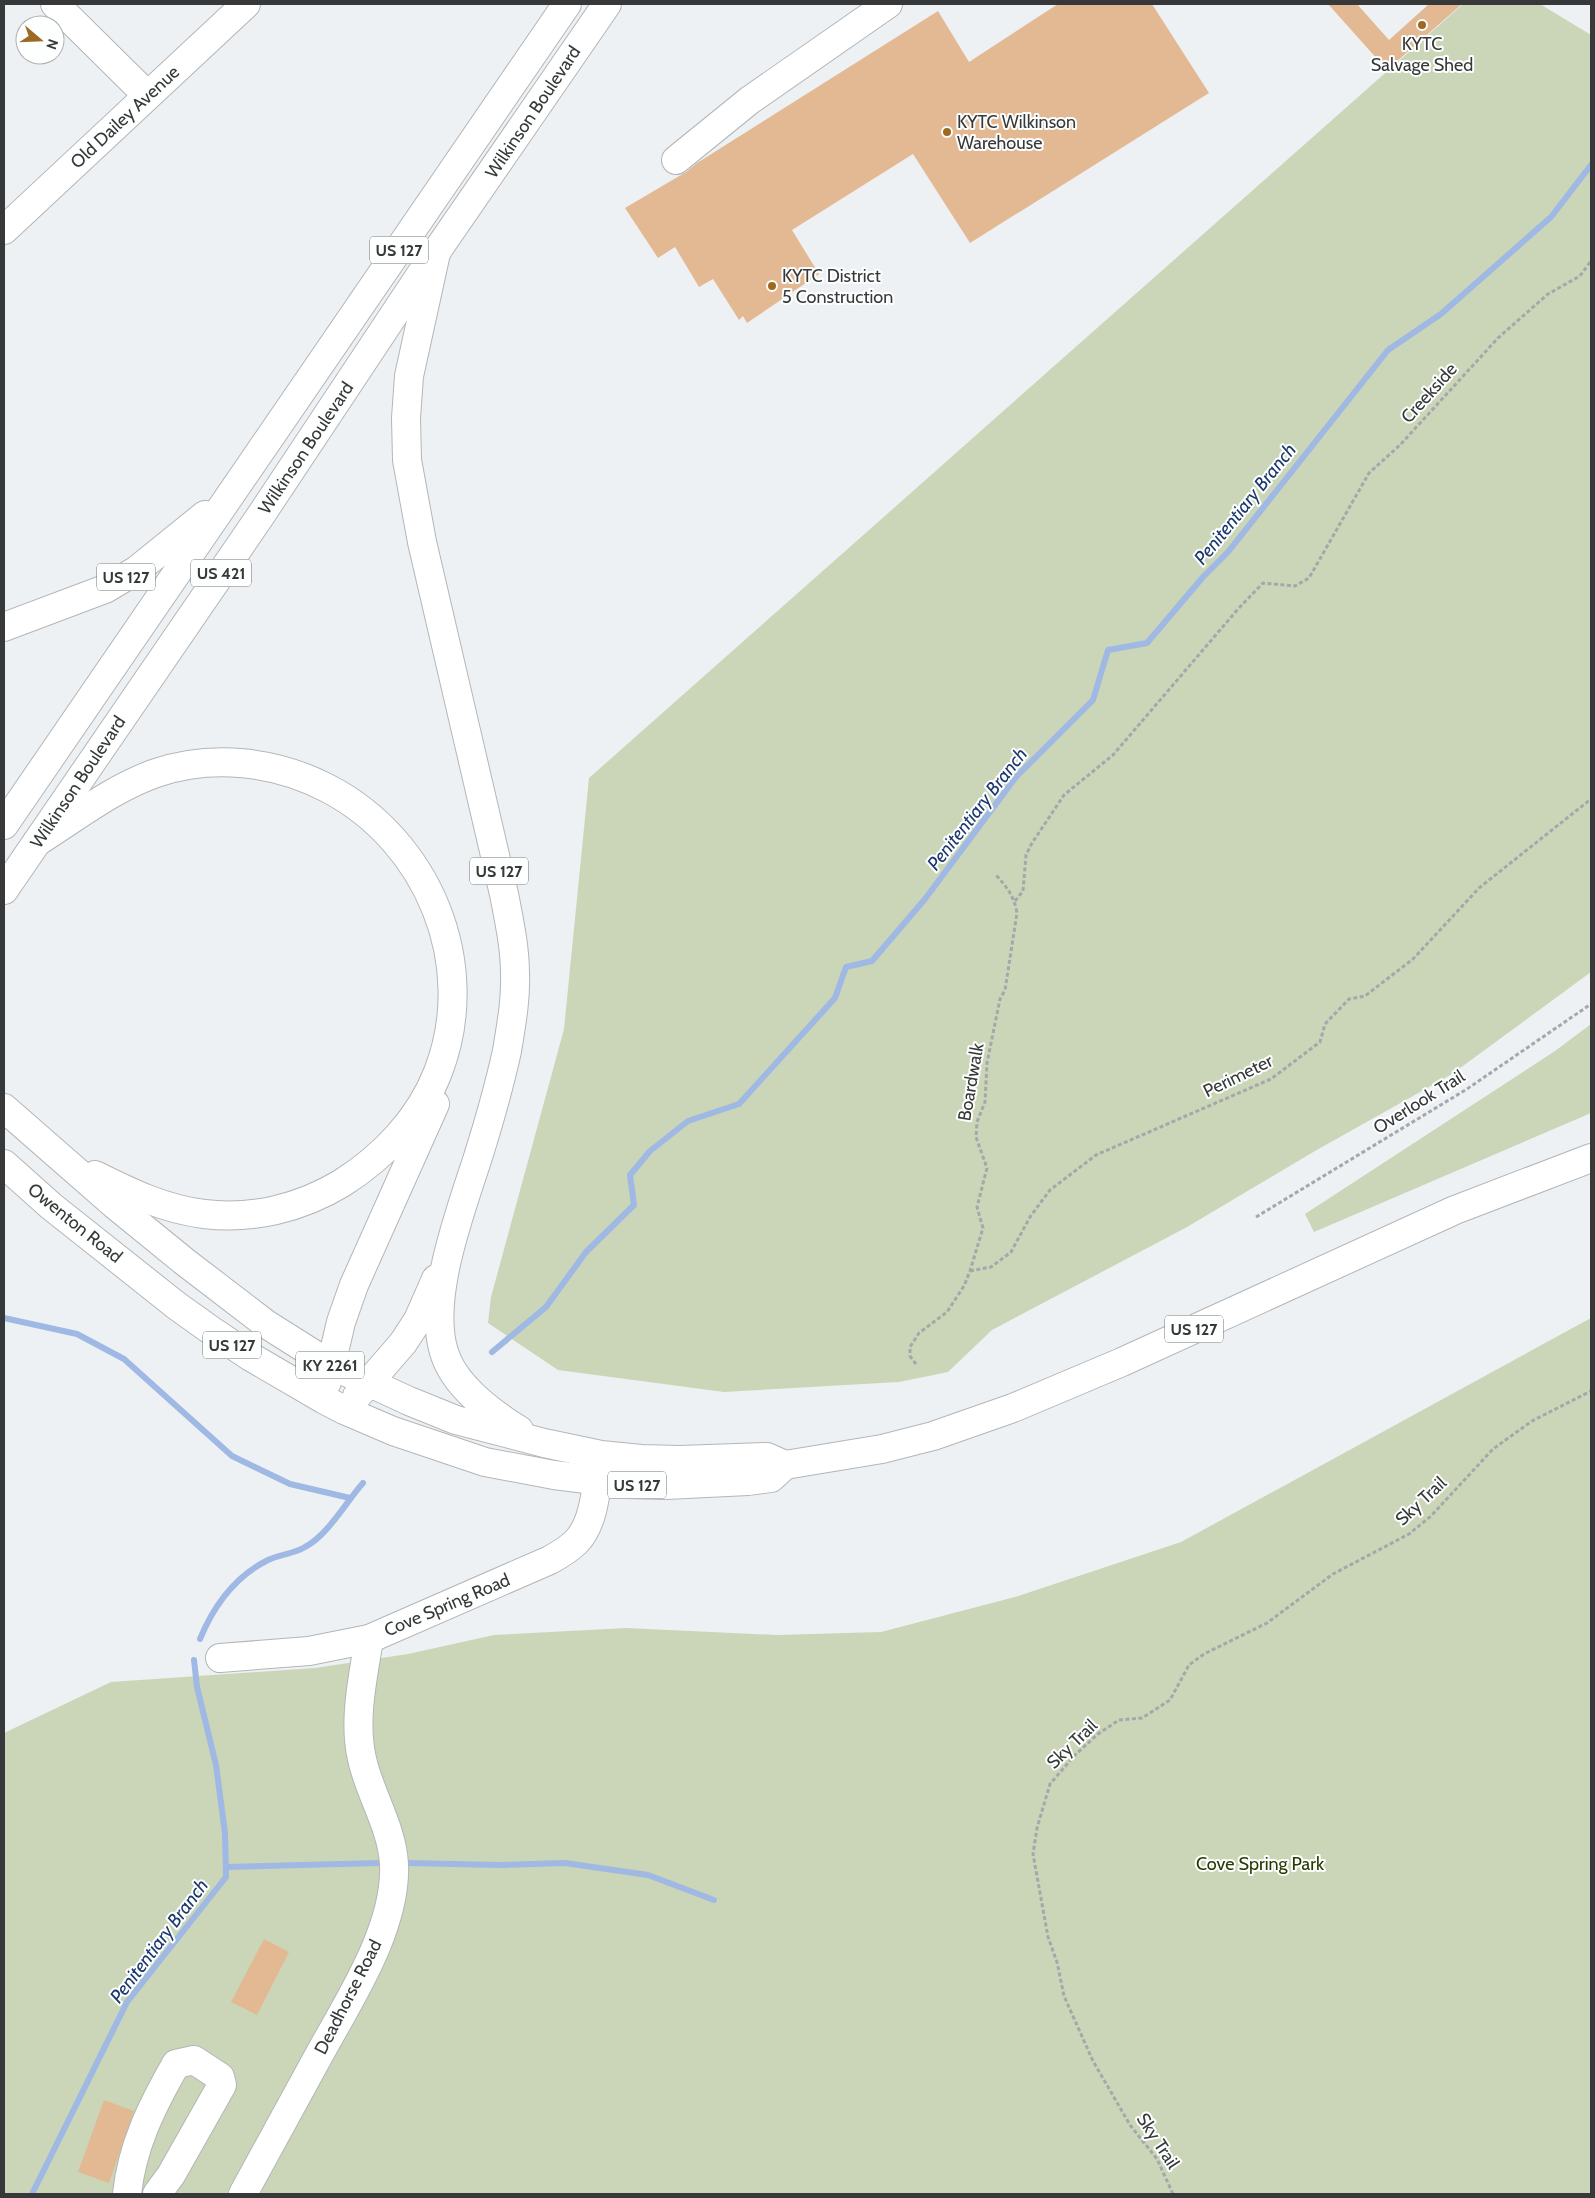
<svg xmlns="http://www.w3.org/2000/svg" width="1595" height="2198" font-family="Cabin,sans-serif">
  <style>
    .green { fill: #cad6b7 }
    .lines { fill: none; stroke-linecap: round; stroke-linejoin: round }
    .stream { stroke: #9fb8e4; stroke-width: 6 }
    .building { fill: #e3b993 }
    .minor-casing { stroke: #b3b6b9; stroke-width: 30 }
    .highway-casing { stroke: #b3b6b9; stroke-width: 30 }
    .path { stroke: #a5a7aa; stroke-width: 3; stroke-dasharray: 4 2.5; stroke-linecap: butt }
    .minor { stroke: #fff; stroke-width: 28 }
    .highway { stroke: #fff; stroke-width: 28 }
    .poi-dot { fill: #9e6922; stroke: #fdfefe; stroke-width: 2 }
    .labels { text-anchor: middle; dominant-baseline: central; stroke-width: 4; stroke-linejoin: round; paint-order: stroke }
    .shield { fill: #fdfefe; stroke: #727374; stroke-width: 1 }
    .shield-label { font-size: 16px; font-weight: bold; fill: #373839 }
    .poi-label { font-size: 18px; fill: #373839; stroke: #fdfefe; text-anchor: start }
    .street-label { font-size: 18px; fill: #373839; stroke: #fdfefe }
    .park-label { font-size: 18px; fill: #2a3900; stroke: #fdfefe }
    .water-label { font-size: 19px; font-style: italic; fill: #1c386e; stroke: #fdfefe }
  </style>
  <rect width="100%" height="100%" fill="#edf1f4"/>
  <g class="green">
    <path d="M1463,4H1540L1591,35V972L1452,1074L1315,1151L1187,1227L992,1330L948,1372L899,1382L724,1392L558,1370L488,1323L491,1297L564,1029L589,778Z"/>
    <path d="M1591,1024V1113L1314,1232L1305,1214L1555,1051Z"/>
    <path d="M1591,1318V2194H4V1733L111,1682L315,1668L408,1654L494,1635L626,1628L777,1635L881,1632L1015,1597L1181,1542Z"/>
  </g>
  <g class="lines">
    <g class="stream">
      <path d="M4,1318L77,1334L124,1359L232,1456L290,1484L350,1498"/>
      <path d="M492,1352L546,1307L586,1252L634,1205L630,1175L650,1151L688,1121L739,1104L835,998L846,967L872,961L925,899L1016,777L1093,700L1108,650L1147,643L1203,577L1228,552L1388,350L1441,314L1551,217L1591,165"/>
      <path d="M200,1639C214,1605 236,1576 268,1560C280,1554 294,1554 305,1547C328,1535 346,1502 363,1483"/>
      <path d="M406,1863L501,1865L565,1863L648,1875L714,1900"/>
      <path d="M226,1867L379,1863"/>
      <path d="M32,2194L127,2002L226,1877L225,1833L216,1765L197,1687L194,1660"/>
    </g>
  </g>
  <g class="building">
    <path d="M1058,4H1152L1209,93L970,243L913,154L792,230L819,274L747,323L743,316L739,320L713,279L699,287L675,247L658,258L625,208L686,172L697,163L938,11L969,62Z"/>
    <path d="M1328,4H1357L1389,40L1429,4H1462L1387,70Z"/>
    <path d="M264,1939L289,1952L257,2015L231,2002Z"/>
    <path d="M104,2100L134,2111L109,2183L78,2172Z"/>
  </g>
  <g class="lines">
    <defs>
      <g id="minor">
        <path d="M55,4L147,95"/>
        <path d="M676,160L750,100L888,4"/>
        <path d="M4,230L246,4"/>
        <path d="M220,1658L309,1651L369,1639L550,1560C559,1555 569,1549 576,1542C596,1522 596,1483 601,1457"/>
        <path d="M127,2194C132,2146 152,2106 176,2064L194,2060L220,2077L222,2085L171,2175L157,2194"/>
        <path d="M243,2194C268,2148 294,2101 319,2055C349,2000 397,1928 394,1864C392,1827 370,1795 362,1759C353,1720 363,1678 369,1639"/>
      </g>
      <g id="highway">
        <path d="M436,253L409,376L406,418L407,460L422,542L504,894C509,920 515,947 515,974C516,1000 511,1026 507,1051C499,1087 489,1122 478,1157C461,1210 427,1298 444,1352C454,1386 490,1412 519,1430"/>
        <path d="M4,627L105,589L137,570L205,515"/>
        <path d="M4,825L567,4"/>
        <path d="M37,842C75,818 113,788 156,773C212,754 275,761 327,788C428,840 480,964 438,1072C420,1119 383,1157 342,1183C301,1208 252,1220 204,1214C164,1209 131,1193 95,1175"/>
        <path d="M4,890L259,518L421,274L607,4"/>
        <path d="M4,1108L115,1205L185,1262L266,1324L331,1365L409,1401L456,1420L544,1443L601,1455L641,1459L680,1460L767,1457L785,1465L882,1449L933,1436L1013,1408L1122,1362L1455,1210L1591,1158"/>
        <path d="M4,1164L51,1206L177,1306L212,1331L251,1357L323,1399L344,1410L393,1431L485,1462L554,1475L626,1484L666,1485L748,1481L771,1478L785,1465"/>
        <path d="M327,1382L341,1322L354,1285L435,1104"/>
        <path d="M357,1396L403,1343L418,1320L436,1279"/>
      </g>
    </defs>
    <use href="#minor" class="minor-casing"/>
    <use href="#highway" class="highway-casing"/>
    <g class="path">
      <path d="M1015,901L1023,891L1026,855L1032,843L1064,795L1113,755L1238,609L1263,583L1295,586L1309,578L1369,473L1400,445L1498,338L1548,294L1580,276L1591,261"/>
      <path d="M1256,1217L1467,1089L1591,1004"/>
      <path d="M970,1271L991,1267L1011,1252L1030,1217L1050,1190L1096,1155L1271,1079L1320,1042L1325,1024L1349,999L1365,996L1413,959L1479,888L1591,799"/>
      <path d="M916,1364L910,1356V1347L919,1333L947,1312L964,1286L970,1271L983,1228L977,1207L987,1168L976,1137L977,1122L985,1102L987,1063L1000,999L1005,990L1017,913C1014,896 1007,887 995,874"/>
      <path d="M1173,2194L1157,2159L1130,2125L1093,2061L1064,1996L1057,1962L1048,1937L1033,1854L1037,1828L1050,1784L1075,1755L1098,1734L1119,1720L1142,1718L1170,1700L1189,1665L1204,1654L1267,1623L1333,1574L1409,1534L1431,1516L1493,1449L1532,1421L1591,1391"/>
    </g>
    <use href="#minor" class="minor"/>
    <use href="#highway" class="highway"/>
  </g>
  <g class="poi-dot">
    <circle cx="1422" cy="25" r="5"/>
    <circle cx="947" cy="132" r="5"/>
    <circle cx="772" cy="286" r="5"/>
  </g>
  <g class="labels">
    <g class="shield">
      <rect x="370" y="236.5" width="58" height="27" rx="4"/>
      <rect x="191" y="559.5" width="60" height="27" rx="4"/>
      <rect x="97" y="563.5" width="58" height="27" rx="4"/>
      <rect x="470" y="857.5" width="58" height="27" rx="4"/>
      <rect x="1165" y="1315.5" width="58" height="27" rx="4"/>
      <rect x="203" y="1331.5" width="58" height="27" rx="4"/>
      <rect x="296" y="1351.5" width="68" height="27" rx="4"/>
      <rect x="608" y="1471.5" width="58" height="27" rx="4"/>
    </g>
    <g class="shield-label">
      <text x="399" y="250">US 127</text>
      <text x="221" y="573">US 421</text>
      <text x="126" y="577">US 127</text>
      <text x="499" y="871">US 127</text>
      <text x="1194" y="1329">US 127</text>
      <text x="232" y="1345">US 127</text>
      <text x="330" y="1365">KY 2261</text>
      <text x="637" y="1485">US 127</text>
    </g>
    <g class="poi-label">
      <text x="1422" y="44" text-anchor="middle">KYTC<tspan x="1422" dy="21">Salvage Shed</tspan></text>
      <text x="957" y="122">KYTC Wilkinson<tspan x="957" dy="21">Warehouse</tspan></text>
      <text x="782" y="276">KYTC District<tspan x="782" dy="21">5 Construction</tspan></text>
    </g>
    <g class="street-label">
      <text transform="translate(533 112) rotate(-56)">Wilkinson Boulevard</text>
      <text transform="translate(125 117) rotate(-43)">Old Dailey Avenue</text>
      <text transform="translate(1429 393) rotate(-48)">Creekside</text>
      <text transform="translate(306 448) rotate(-56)">Wilkinson Boulevard</text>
      <text transform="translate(78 782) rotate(-56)">Wilkinson Boulevard</text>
      <text transform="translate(1238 1076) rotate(-26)">Perimeter</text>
      <text transform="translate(971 1082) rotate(-80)">Boardwalk</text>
      <text transform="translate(1419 1102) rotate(-32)">Overlook Trail</text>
      <text transform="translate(75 1223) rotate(39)">Owenton Road</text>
      <text transform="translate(1421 1501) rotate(-43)">Sky Trail</text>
      <text transform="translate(447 1605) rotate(-23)">Cove Spring Road</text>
      <text transform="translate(1072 1744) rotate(-44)">Sky Trail</text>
      <text transform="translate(348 1997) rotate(-63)">Deadhorse Road</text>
      <text transform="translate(1158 2141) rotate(57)">Sky Trail</text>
    </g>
    <g class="park-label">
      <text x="1260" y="1864">Cove Spring Park</text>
    </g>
    <g class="water-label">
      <text transform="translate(1245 504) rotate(-51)">Penitentiary Branch</text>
      <text transform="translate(977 809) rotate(-52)">Penitentiary Branch</text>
      <text transform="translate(159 1941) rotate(-53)">Penitentiary Branch</text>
    </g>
  </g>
  <rect width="1595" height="2198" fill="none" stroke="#373839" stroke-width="10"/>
  <g transform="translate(40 40) rotate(109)"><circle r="24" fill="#fdfefe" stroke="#aeafaf"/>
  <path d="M0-4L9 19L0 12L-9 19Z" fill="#9e6922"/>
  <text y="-8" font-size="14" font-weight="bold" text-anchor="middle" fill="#373839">N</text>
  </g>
</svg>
